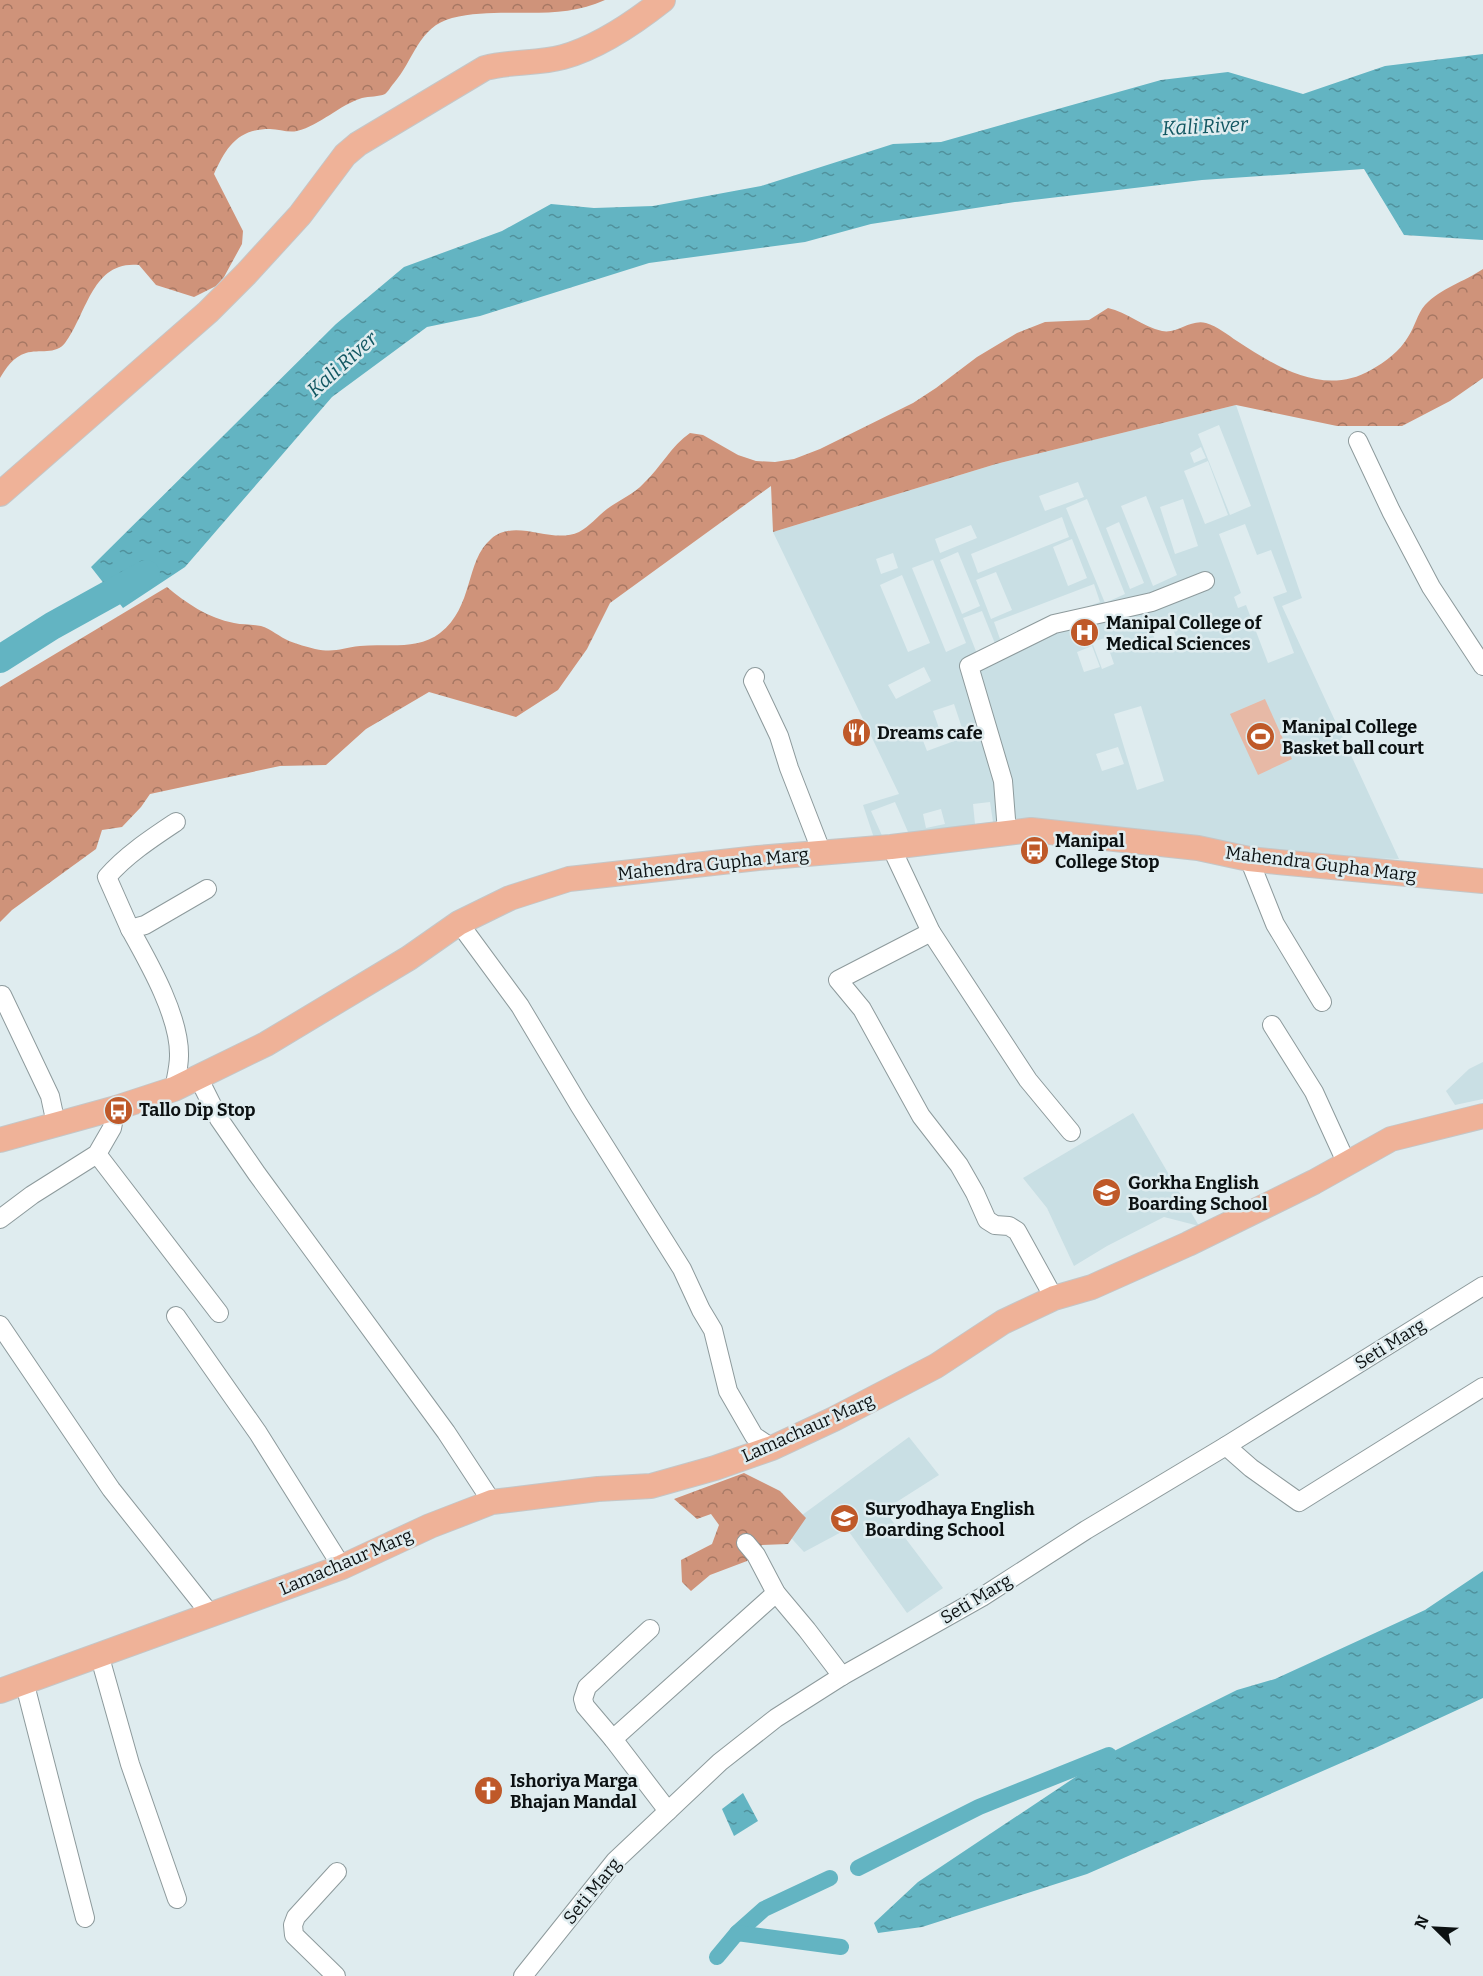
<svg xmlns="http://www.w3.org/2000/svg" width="1483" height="1976" font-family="Bitter,serif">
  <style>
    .built { fill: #c9dfe4; fill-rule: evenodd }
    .forest { fill: url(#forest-crowns) }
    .garden { fill: #e7b9a6 }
    .water { fill: url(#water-ripples) }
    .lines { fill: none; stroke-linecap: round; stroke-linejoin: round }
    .canal { stroke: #63b4c2; stroke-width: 16 }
    .river { stroke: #63b4c2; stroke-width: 28 }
    .minor-casing { stroke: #8d9a9c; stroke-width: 20 }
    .major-casing { stroke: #c5c6c6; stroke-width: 26 }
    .minor { stroke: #fff; stroke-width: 18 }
    .major { stroke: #efb298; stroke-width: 24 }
    .labels { text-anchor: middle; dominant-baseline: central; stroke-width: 5; stroke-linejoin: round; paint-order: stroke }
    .poi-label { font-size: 18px; font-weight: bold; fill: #0c1112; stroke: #dfecef; text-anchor: start }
    .street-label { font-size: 18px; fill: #0c1112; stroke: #dfecef }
    .water-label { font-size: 20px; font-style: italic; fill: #125762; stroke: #dfecef }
  </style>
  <defs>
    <pattern id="forest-crowns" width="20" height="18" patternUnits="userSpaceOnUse" patternTransform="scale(1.5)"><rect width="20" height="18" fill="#cf937a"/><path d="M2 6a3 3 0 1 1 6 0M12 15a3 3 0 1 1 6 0" fill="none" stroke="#a67763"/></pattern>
    <pattern id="water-ripples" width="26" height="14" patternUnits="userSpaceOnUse" patternTransform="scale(1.5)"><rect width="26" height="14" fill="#63b4c2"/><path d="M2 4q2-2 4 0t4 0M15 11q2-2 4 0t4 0" fill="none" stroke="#50919c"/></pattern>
  </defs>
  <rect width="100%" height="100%" fill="#dfecef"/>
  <g class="built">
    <path d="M1236,405L1302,598L1282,606L1399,859L1333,857L1228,845L1114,827L1002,825L876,844L863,805L899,794L773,532L996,464ZM1219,425L1251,506L1230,515L1198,434ZM1201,447L1206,458L1194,463L1190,453ZM1208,461L1228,515L1205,524L1184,471ZM1078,482L1084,497L1045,511L1039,496ZM1146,496L1177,575L1153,586L1121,506ZM1087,499L1125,594L1105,603L1066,508ZM1183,499L1198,546L1175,554L1160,507ZM1062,517L1069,537L978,573L971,554ZM1119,522L1144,583L1130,589L1106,528ZM1245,524L1257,555L1271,550L1287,592L1273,597L1294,653L1268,663L1246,605L1238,608L1234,597L1241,593L1219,534ZM971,525L977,538L940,553L935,539ZM1072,539L1087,578L1068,586L1053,547ZM958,552L980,606L962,614L940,560ZM893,553L898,568L881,574L876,559ZM933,560L966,643L946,652L912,568ZM996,572L1012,610L991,619L976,580ZM902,575L930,643L908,652L880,585ZM1094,584L1100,602L1000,639L994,622ZM982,611L998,651L979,659L963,618ZM1169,620L1178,641L1159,649L1150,628ZM1105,638L1114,664L1102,669L1092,642ZM1092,646L1100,667L1084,672L1077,652ZM924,667L931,681L896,699L888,685ZM954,704L965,737L927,751L922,738L940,731L933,711ZM1141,706L1164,781L1137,790L1114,714ZM1118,747L1124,764L1102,771L1096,754ZM895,802L908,832L884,840L871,811ZM990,802L993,822L975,824L973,804ZM941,809L945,824L926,828L923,814Z"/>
    <path d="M1483,1062V1099L1455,1105L1446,1091L1469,1069Z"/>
    <path d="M1133,1113L1199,1226L1164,1217L1107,1246L1074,1266L1047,1208L1023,1178Z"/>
    <path d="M909,1437L939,1475L884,1510L943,1588L907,1613L847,1529L804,1552L783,1529Z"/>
  </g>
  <g class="forest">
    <path d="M0,0H605C556,23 503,5 452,18C418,27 414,60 394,83C391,86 388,92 385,94C379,97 369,96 362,98C339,105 321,125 297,131C288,133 279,129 270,129C237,129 226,148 214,174L243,231L242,244L224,277L216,286L194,297L156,285L139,265C92,260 87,314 65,343C56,355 39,349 26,353C13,357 6,368 0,378Z"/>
    <path d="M1483,269V378L1450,401L1402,426H1337L1236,405L996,464L773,532L771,486L610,603L587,649L558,690L516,717L429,692L366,729L326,765L280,766L150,794L141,807L122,827L102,830L96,849L12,910L0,922V687L167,587C186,603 208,618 234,623C243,625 252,624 261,626C271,629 280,637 289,641C297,644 307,647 315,649C335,653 342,648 360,646C386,643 417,651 440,633C474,607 465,561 491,539C516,517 551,545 579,532C589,527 598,516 607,509C619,500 634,494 644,483C661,467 671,446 690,433L703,435L738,455L756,461L775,462L794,459L820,449L913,403L936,388L977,357L1017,333L1045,322L1089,320L1108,308C1127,312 1143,327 1162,331C1178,334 1190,319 1206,323C1217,326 1228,335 1237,341C1277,367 1324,397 1371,370C1385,362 1400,351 1408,337C1415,327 1417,314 1425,305C1441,288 1464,282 1483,269Z"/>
    <path d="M744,1473L780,1491L806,1518L788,1544L762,1545L747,1561L710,1575L691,1591L682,1582L681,1560L712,1544L719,1525L711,1514L697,1519L674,1499Z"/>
  </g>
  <path class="garden" d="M1265,699L1292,759L1258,775L1230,714Z"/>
  <g class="water">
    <path d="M1483,54V240L1404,235L1364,169L1202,180L1015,202L871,224L805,242L649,263L480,316L427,327L332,397L185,567L123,608L91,567L336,324L404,267L502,231L551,204L594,208L653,206L761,186L893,144L941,142L1161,80L1228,72L1303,94L1385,66Z"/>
    <path d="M1483,1571V1698L1373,1749L1087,1874L922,1927L878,1933L874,1923L918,1882L1116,1750L1237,1690L1275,1679L1425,1610Z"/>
    <path d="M743,1793L758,1821L734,1836L722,1809Z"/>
  </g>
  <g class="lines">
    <g class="canal">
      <path d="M858,1868L979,1807L1109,1755"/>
      <path d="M737,1933L764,1909L830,1878"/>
      <path d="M717,1957L737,1933L841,1947"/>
    </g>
    <path class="river" d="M0,659L52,626L146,574"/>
    <defs>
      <g id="minor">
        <path d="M1358,441L1391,511L1431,587L1483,666"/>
        <path d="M755,677L753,681L779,736L789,768L822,853"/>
        <path d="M1007,832L1003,781L969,666L1054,624L1152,602L1205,581"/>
        <path d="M891,847L931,932L1028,1080L1071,1132"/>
        <path d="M1249,859L1275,924L1322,1002"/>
        <path d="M459,923L520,1006L579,1105L682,1269L701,1310L713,1330L728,1391L754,1436L772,1448"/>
        <path d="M130,929L107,877C126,855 152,838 176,822"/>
        <path d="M931,932L838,980L862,1009L921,1116L959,1165L975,1193L987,1220L995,1225L1009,1226L1017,1231L1054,1298"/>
        <path d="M2,995L50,1096L56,1124"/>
        <path d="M1272,1025L1314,1092L1346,1162"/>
        <path d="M198,1077L219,1119L257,1174L446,1432L492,1502"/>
        <path d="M174,1089C176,1078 179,1067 179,1056C180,1017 149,963 130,929L145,925L207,889"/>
        <path d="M97,1154L219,1313"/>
        <path d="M0,1219L32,1195L97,1154L112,1128L116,1108"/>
        <path d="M176,1316L258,1433L342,1567"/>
        <path d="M0,1325L111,1489L211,1615"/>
        <path d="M1226,1446L1251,1468L1299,1502L1483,1387"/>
        <path d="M746,1543L756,1555L776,1593L807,1630L842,1676"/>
        <path d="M650,1629L587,1687L583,1699L585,1706L613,1739L668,1811"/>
        <path d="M99,1654L130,1764L177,1899"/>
        <path d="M24,1681L85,1918"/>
        <path d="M613,1739L776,1593"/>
        <path d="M336,1976L294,1935L293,1925L296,1917L337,1872"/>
        <path d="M523,1976L615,1861L720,1762L776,1718L842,1676L982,1597L1086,1530L1226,1446L1483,1286"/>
      </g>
      <g id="major">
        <path d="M0,494L208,312L246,274L300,215L345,155L358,144L485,68C511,61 538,64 563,57C599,47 634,23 663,0"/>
        <path d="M0,1140L116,1108L174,1089L266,1044L409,958L459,923L510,898L569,879L758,858L891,847L1031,830L1198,848L1249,859L1278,862L1483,881"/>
        <path d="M0,1691L342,1567L430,1526L492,1502L598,1489L651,1486L715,1468L772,1448L834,1419L936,1366L1003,1322L1054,1298L1092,1287L1188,1244L1314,1182L1391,1139L1483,1116"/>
      </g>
    </defs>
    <use href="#minor" class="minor-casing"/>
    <use href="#major" class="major-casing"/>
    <use href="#minor" class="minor"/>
    <use href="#major" class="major"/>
  </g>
  <defs>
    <symbol id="hospital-disc" viewBox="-11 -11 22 22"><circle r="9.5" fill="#bf5929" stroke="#dfecef"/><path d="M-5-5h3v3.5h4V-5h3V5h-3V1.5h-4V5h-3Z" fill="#fff"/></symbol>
    <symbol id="restaurant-disc" viewBox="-11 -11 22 22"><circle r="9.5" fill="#bf5929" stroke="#dfecef"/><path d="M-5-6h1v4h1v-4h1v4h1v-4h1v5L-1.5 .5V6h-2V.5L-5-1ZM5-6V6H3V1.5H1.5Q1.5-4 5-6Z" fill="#fff"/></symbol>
    <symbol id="stadium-disc" viewBox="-11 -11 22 22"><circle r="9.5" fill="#bf5929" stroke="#dfecef"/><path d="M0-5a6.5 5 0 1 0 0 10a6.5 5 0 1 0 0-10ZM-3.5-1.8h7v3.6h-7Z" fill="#fff"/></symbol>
    <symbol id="bus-disc" viewBox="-11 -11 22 22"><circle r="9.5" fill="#bf5929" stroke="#dfecef"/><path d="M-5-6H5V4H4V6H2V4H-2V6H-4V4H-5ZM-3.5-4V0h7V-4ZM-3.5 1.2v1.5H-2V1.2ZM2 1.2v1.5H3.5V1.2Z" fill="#fff"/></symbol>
    <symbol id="school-disc" viewBox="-11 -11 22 22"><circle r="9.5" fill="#bf5929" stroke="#dfecef"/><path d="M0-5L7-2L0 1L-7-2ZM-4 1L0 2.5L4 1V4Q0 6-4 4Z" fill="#fff"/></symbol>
    <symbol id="church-disc" viewBox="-11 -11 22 22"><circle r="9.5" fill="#bf5929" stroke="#dfecef"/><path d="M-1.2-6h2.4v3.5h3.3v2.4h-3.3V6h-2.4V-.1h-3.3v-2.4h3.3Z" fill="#fff"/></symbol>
  </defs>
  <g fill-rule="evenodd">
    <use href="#hospital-disc" x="1068" y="616" width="33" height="33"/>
    <use href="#restaurant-disc" x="840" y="716" width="33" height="33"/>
    <use href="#stadium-disc" x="1244" y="720" width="33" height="33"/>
    <use href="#bus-disc" x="1018" y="834" width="33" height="33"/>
    <use href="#bus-disc" x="102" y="1094" width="33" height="33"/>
    <use href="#school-disc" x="1090" y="1176" width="33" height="33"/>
    <use href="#school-disc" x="828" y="1502" width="33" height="33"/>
    <use href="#church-disc" x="472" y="1774" width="33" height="33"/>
  </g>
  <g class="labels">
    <g class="poi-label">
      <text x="1106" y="623">Manipal College of<tspan x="1106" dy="21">Medical Sciences</tspan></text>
      <text x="1282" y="727">Manipal College<tspan x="1282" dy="21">Basket ball court</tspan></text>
      <text x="877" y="733">Dreams cafe</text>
      <text x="1055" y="841">Manipal<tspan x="1055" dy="21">College Stop</tspan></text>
      <text x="139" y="1110">Tallo Dip Stop</text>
      <text x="1128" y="1183">Gorkha English<tspan x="1128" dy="21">Boarding School</tspan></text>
      <text x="865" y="1509">Suryodhaya English<tspan x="865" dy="21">Boarding School</tspan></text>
      <text x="510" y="1781">Ishoriya Marga<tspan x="510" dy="21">Bhajan Mandal</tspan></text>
    </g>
    <g class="street-label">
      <text transform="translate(713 864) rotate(-6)">Mahendra Gupha Marg</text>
      <text transform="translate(1321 864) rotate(7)">Mahendra Gupha Marg</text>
      <text transform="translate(1390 1344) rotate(-32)">Seti Marg</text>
      <text transform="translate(808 1428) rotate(-24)">Lamachaur Marg</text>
      <text transform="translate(346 1562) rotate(-23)">Lamachaur Marg</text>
      <text transform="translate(976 1599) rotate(-31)">Seti Marg</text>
      <text transform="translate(592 1891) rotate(-51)">Seti Marg</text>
    </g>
    <g class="water-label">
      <text transform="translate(1205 126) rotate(-3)">Kali River</text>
      <text transform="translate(342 364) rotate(-42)">Kali River</text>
    </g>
  </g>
  <g transform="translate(1435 1928) rotate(294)" stroke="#dfecef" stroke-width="4.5" paint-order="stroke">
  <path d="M0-4.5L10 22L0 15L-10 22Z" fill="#0c1112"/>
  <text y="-9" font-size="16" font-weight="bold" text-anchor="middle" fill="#0c1112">N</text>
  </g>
</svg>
